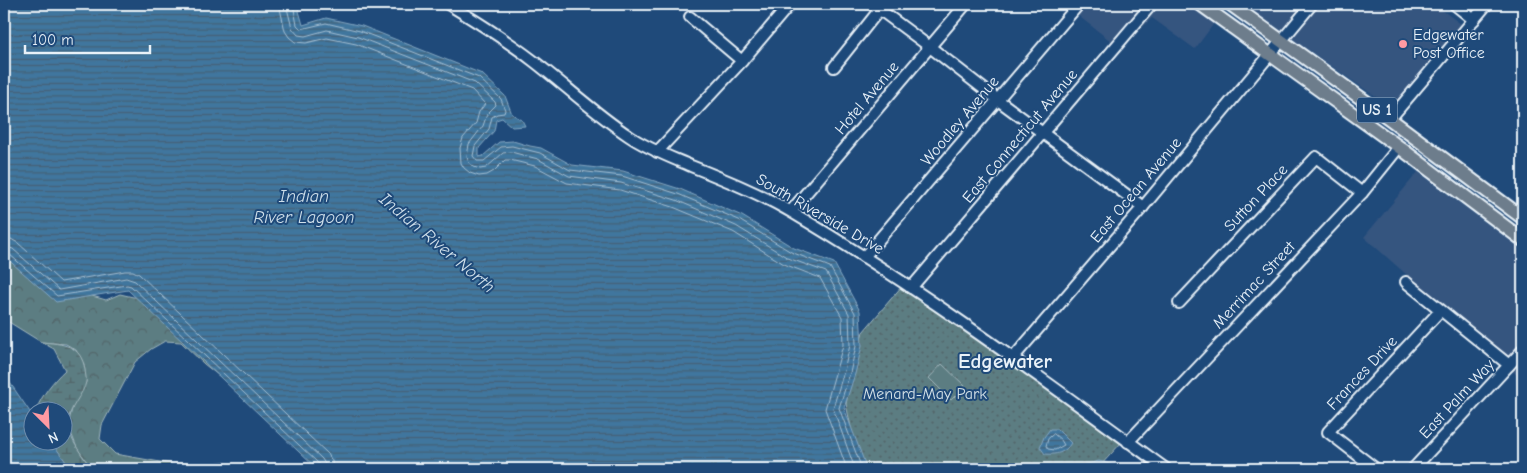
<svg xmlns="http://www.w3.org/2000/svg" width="1527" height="473" font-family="'Comic Neue',sans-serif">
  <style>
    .built { fill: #34547f }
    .forest { fill: url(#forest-crowns); stroke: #a2b7bd }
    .wetland { fill: url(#wetland-marsh); stroke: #a2b7bd }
    .park { fill: url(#park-dots); stroke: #a2b7bd }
    .pitch { fill: #5c7d82; stroke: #a2b7bd }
    .water { fill: url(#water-rules); stroke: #84a7c2 }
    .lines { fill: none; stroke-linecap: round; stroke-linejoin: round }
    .shore { stroke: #a5c0d4; stroke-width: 1 }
    .minor-casing { stroke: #e8f1f8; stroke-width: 14 }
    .major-casing { stroke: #e8f1f8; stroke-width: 16 }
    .minor { stroke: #1f4a7a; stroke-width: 10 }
    .major { stroke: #6d7d8c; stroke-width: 12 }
    .poi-dot { fill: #ff9aa2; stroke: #1f4a7a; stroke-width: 2 }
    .labels { text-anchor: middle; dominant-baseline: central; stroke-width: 4; stroke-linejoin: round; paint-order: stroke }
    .shield { fill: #1f4a7a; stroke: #acbfd2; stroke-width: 1 }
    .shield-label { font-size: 15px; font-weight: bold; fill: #e8f1f8 }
    .poi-label { font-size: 16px; fill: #e8f1f8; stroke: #1f4a7a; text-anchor: start }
    .street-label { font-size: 16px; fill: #e8f1f8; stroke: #1f4a7a }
    .park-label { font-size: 16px; fill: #d3e0e6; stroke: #1f4a7a }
    .water-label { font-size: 18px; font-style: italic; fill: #cfdfea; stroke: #1f4a7a }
    .district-label { font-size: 21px; font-weight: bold; fill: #e8f1f8; stroke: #1f4a7a }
  </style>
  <defs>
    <pattern id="forest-crowns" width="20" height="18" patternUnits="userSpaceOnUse" patternTransform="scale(1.25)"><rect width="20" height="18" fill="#5c7d82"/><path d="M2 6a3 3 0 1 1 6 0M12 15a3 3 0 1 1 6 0" fill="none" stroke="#526569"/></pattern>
    <pattern id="wetland-marsh" width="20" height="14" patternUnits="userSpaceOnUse" patternTransform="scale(1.25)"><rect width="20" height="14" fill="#5c7d82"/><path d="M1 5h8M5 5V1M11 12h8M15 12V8" fill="none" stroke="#526569"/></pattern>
    <pattern id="park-dots" width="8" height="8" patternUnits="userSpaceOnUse" patternTransform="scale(1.25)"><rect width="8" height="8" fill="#5c7d82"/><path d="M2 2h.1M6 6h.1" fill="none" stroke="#526569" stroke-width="1.8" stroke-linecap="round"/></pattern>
    <pattern id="water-rules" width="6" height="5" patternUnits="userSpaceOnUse" patternTransform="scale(1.25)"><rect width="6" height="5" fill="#41769e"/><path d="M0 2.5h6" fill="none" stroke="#445f74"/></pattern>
  </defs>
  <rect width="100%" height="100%" fill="#1f4a7a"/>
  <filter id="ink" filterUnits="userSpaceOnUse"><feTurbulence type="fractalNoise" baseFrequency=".02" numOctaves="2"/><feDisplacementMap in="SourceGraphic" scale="10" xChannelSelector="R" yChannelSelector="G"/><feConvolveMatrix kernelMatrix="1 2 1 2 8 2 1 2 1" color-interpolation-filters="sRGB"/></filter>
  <g filter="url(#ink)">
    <g class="built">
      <path d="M1063,4H1193L1216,21L1195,49L1152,18L1121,49Z"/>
      <path d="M1242,4H1434L1469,30L1396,111Z"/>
      <path d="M1418,172L1523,250V343L1505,362L1364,237Z"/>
      <path d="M1523,357V380L1512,371Z"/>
    </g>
    <path class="forest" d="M4,221L71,290L106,300L120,294L133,297H153L243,395L204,364L181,342L165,341L151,349L135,362L102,425L100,439L115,454L177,465L224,462L235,469H92L77,448L68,425L73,405L86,382L84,364L76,350L66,344L41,342L4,319Z"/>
    <path class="wetland" d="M41,342C63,344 81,344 85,370C85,373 87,379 86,382C84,394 67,409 68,425C69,439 84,458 92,469H65L43,441L62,440V410H36C42,395 53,381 65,370L54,349Z"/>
    <path class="park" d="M902,286L1122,442L1099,467L1091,469H860L846,404L857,352L863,332Z"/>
    <path class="pitch" d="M942,364L965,386L951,400L929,378Z"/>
    <g class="water">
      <path d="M4,4H297L303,25L326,18L362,26L482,74L505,96L512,114L522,120L525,126L512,127L502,118L496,120L494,131L479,148V157L483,156L499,142L513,141L530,146L541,148L572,165L623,171L680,189L742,216L794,248L834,263L860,311L862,346L855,374L844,408L867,469H317L128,290L56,302L4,256Z"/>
      <path d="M4,374L32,415V440L51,441L71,469H4Z"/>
      <path d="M1050,429H1057L1071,443C1065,453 1056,455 1045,454L1040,447L1044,437Z"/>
      <path d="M1099,461L1128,469H1068Z"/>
    </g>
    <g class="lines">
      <g class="shore">
        <path d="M279,4L285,31L289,37L295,42L306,43L327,38L356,44L472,90L485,104L479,112L476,123L463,138L460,148L461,163L464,168L470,173L479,176L487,175L494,171L505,160H510L535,166L567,183L620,190L673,207L733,232L784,264L820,278L842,317L843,345L825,409L847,469"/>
        <path d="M286,4L292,28L298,35L305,36L327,30L358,37L475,83L495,102L496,105L487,114L483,126L469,144L467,157L469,163L474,167L480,169L486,168L503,153L511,152L538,159L569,176L621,183L676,200L736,226L788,258L826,272L849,314L850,345L844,371L833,408L855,469"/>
        <path d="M293,4L297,25L301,29L326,23L360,31L479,78L501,99L505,110L504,113L497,114L492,117L489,129L475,146L473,156L477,161H484L501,147L512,146L540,153L570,170L622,176L678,194L739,220L791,252L830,267L855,313L856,346L850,373L839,408L862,469"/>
        <path d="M4,239H11L18,243L61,282L125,271H133L139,274L328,454L332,461L333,469"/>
        <path d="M4,246L13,249L59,290L126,278L135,281L322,459L325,464L326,469"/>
        <path d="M4,252L9,254L57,296L127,285L131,286L318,463L320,469"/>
        <path d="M1054,434L1061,440L1064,445L1055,450L1048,449L1046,446L1048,439Z"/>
      </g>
      <defs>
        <g id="minor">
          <path d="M448,4C476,21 505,39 531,59C564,84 594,113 629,136C648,149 670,157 691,166C726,180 761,194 793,213C923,290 1044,380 1166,469"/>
          <path d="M872,4L930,47L998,100L1143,207"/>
          <path d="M1454,4L1474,20"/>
          <path d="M690,17L742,61"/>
          <path d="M834,67L880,9"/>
          <path d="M1390,119L1487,4"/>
          <path d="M657,152L742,61L790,4"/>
          <path d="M791,211L966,4"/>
          <path d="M864,257L1079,4"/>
          <path d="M1406,282L1509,365"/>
          <path d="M911,288L1152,4"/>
          <path d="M1179,303L1316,157L1362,193"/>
          <path d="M1013,358L1143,207L1312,4"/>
          <path d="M1128,442L1362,193L1399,147"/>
          <path d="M1376,469L1328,432L1440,311"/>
          <path d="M1413,469L1523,350"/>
        </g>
        <g id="major">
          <path d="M1200,4L1399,147L1523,240"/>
          <path d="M1230,4L1390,119L1523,218"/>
        </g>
      </defs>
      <use href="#minor" class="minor-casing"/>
      <use href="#major" class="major-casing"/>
      <use href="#minor" class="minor"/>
      <use href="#major" class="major"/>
    </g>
  </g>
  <circle class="poi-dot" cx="1403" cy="44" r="5"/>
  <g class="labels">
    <rect class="shield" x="1357" y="97.5" width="40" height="25" rx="4"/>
    <g class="shield-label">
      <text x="1377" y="110">US 1</text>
    </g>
    <g class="poi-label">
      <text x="1413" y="35">Edgewater<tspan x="1413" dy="18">Post Office</tspan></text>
    </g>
    <g class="street-label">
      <text transform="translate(867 98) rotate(-50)">Hotel Avenue</text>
      <text transform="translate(960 121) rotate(-50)">Woodley Avenue</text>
      <text transform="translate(1020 136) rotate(-50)">East Connecticut Avenue</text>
      <text transform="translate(1136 190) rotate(-50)">East Ocean Avenue</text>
      <text transform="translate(1256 198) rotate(-47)">Sutton Place</text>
      <text transform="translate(820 214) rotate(30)">South Riverside Drive</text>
      <text transform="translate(1254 285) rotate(-47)">Merrimac Street</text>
      <text transform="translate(1362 373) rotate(-47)">Frances Drive</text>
      <text transform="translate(1457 399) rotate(-47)">East Palm Way</text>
    </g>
    <g class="park-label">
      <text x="925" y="394">Menard-May Park</text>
    </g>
    <g class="water-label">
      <text x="304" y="196">Indian<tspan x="304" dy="21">River Lagoon</tspan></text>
      <text transform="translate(437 243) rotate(40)">Indian River North</text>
    </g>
    <g class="district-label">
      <text x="1005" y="361">Edgewater</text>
    </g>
  </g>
  <rect width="1527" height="473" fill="none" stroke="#1f4a7a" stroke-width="20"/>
  <rect x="10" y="10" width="1507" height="453" fill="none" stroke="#e8f1f8" stroke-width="2" filter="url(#ink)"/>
  <g transform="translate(48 426) rotate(156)"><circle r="24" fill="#1f4a7a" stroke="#6f8dac"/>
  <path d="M0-4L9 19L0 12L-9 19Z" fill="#ff9aa2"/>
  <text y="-8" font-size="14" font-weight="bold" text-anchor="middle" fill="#e8f1f8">N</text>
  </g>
  <path d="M25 45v8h125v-8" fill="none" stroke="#e8f1f8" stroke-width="2.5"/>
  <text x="32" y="45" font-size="15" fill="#e8f1f8" stroke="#1f4a7a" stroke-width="4" paint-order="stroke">100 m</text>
</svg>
